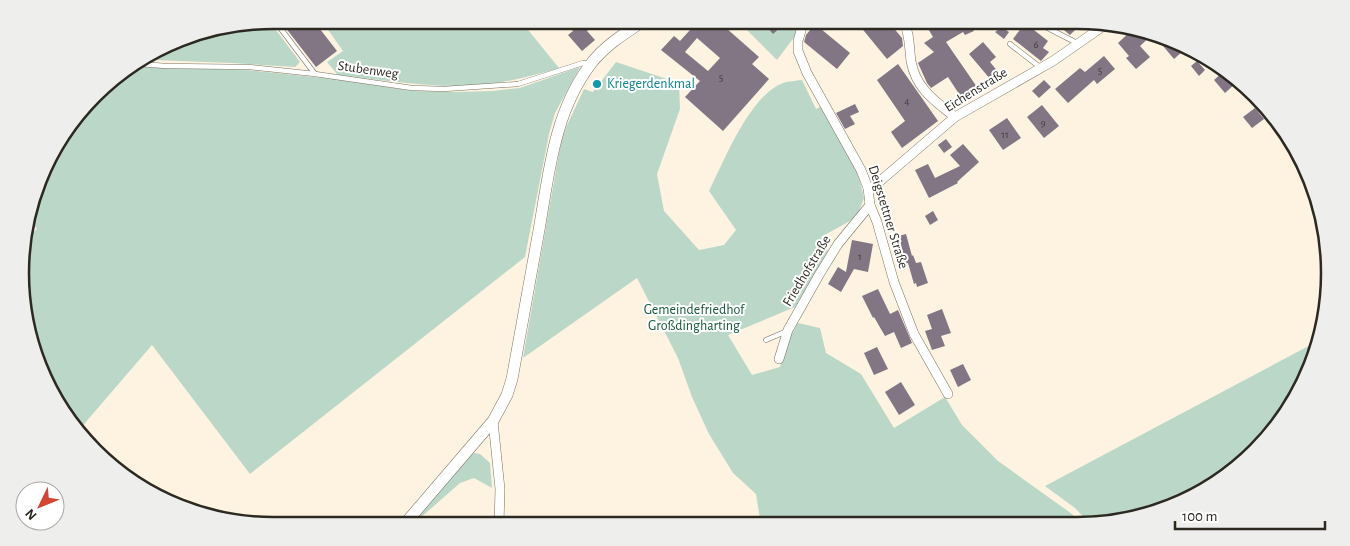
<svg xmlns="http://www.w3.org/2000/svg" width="1350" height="546" font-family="'Alegreya Sans',sans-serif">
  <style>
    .green { fill: #bbd7c8 }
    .building { fill: #827685; fill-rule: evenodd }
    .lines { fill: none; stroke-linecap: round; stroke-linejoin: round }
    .service-casing { stroke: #797160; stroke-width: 5.5 }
    .minor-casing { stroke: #797160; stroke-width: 10 }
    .tertiary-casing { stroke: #797160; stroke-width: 12 }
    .service { stroke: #fff; stroke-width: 4.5 }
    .minor { stroke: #fff; stroke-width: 9 }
    .tertiary { stroke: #fff; stroke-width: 11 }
    .culture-dot { fill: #0f9aa8; stroke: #fff; stroke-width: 2 }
    .labels { text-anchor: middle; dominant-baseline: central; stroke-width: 4; stroke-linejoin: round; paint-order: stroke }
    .number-label { font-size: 11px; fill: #423c3a }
    .street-label { font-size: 14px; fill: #2c2921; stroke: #fff }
    .culture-label { font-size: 14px; fill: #0d838f; stroke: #fff; text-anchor: start }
    .park-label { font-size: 14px; fill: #14563c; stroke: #fff }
    .rim { fill: none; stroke: #2c2921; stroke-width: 2.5 }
  </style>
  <rect width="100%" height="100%" fill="#fdf3e0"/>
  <g class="green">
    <path d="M273,20H281L273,26L300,62L295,67L232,63L154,60L151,57L191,34Z"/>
    <path d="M321,20H520L559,68C526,78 492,86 457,86C417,86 377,79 338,75L327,62L343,51Z"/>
    <path d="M742,20H800L795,36L777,60L748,31Z"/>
    <path d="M616,62L679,83L680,109L657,174L664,211L699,250L724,245L736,230L709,191C724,161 750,95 783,83C789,81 796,81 802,80L816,109L822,106L858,173L864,198L859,211L850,221L821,237L828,251L795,307L728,335L752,375L780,367L790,337L798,323L820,328L826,353L861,374L894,428L945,397L962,425L998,461L1072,514L1080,524L761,525L756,494L733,473L709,434L692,397L678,358L637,278L523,358L562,136L584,89L593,92Z"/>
    <path d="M135,66L246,70L342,80L413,91L458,92L492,91L520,88L580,67L555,113L549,134L525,257L250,474L152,345L79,430L62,413L25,323L22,243L37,229L29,218L54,147L106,83Z"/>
    <path d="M1318,341L1317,354L1287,414L1244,463L1189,500L1110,524H1090L1075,508L1045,486Z"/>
    <path d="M474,453L480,454L490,463L492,488L474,478L460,483L419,519L414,526H407L466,458Z"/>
  </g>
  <g class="building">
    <path d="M294,20H313L337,51L316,67L285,27Z"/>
    <path d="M563,20H600L587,31L595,40L582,51L568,35L573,31Z"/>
    <path d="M699,20H717L759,57L752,64L769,79L723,131L685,97L700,81L661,50L674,36L680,41ZM697,38L720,58L708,71L685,52Z"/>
    <path d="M761,20H789L773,34Z"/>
    <path d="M836,20H887L902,38L903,46L887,59L855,20L844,29Z"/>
    <path d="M923,20H944L949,28L966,21L974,31L965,35L963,32L946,42L977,87L961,97L948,77L931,88L927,83L918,63L934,52L924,43L933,37Z"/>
    <path d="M1068,20H1078L1081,24L1070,35L1060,27Z"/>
    <path d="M1025,23L1048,41L1043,48L1049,52L1041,61L1013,39Z"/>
    <path d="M815,24L850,53L837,69L804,42L806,35Z"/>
    <path d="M1002,27L1009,32L1004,39L995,32Z"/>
    <path d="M1133,29L1158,33L1179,46L1184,50L1174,59L1153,34L1140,46L1150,57L1136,69L1126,58L1129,56L1118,43Z"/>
    <path d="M983,42L996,57L990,62L999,73L991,80L969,54Z"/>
    <path d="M1104,56L1115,69L1097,84L1094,80L1068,103L1055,89L1080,68L1085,72Z"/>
    <path d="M1197,61L1205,70L1199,76L1191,66Z"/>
    <path d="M898,64L938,121L902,148L891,132L905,121L877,80Z"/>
    <path d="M1224,71L1236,83L1225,93L1214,80Z"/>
    <path d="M1044,80L1051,87L1039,98L1032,91Z"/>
    <path d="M855,104L859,112L850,116L855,124L845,129L836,113Z"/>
    <path d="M1042,105L1059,126L1044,138L1027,117Z"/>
    <path d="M1255,108L1264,119L1252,128L1243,117Z"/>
    <path d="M1007,118L1021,138L1003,150L989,130Z"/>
    <path d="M946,139L952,147L944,153L938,145Z"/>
    <path d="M963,144L979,162L957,182L958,183L929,198L915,170L928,164L935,178L960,166L950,155Z"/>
    <path d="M933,211L938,220L930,225L925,216Z"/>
    <path d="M906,234L912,256L913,255L916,263L921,262L928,283L917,287L916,283L914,284L908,263L899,266L891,238Z"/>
    <path d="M852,240L873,244L868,272L854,269L841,292L828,284L838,267L846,272Z"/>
    <path d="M878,289L890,314L898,310L912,343L901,348L894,332L885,336L874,317L873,318L862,296Z"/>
    <path d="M942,309L951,333L941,336L945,346L932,350L925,331L932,329L927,315Z"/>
    <path d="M877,347L888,369L874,375L864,353Z"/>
    <path d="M963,364L971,380L958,387L950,370Z"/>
    <path d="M901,382L915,405L899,415L885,392Z"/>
  </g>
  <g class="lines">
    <defs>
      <g id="service">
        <path d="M1032,20L1077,43"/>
        <path d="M281,29L315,74"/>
        <path d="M1010,44L1041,68"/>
        <path d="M139,64L166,66L249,67L315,74L412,88L444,89L518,84L583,63L588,64"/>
        <path d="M766,340L787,331"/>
      </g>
      <g id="minor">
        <path d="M804,20L798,41V51L807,73L861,170L868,188L870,205L877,222L894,282L914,334L948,394"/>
        <path d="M903,20C910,33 909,47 911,61C916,89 935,101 955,117"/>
        <path d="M868,188H872L955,117L1053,61L1105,25"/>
        <path d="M779,359L788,330L819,275L838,244L870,205"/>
        <path d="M493,421L500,489L499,525"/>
      </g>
      <path id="tertiary" d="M403,526L493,421L507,395L512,379C521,329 530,280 539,230C549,173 554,113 590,65C604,46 625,33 645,20"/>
    </defs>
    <use href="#service" class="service-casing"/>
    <use href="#minor" class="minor-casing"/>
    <use href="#tertiary" class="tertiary-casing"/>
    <use href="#service" class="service"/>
    <use href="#minor" class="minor"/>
    <use href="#tertiary" class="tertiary"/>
  </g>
  <circle class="culture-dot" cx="597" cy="84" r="5"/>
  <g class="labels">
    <g class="number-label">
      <text x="1036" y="44">6</text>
      <text x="1100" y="70">5</text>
      <text x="721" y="77">5</text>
      <text x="907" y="101">4</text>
      <text x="1043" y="122">9</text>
      <text x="1005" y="134">11</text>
      <text x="860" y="256">1</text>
    </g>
    <g class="street-label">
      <text transform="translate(368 70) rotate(8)">Stubenweg</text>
      <text transform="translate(976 90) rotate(-32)">Eichenstraße</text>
      <text transform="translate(888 217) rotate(73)">Deigstettner Straße</text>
      <text transform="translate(807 271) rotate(-59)">Friedhofstraße</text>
    </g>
    <g class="culture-label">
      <text x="607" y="84">Kriegerdenkmal</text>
    </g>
    <g class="park-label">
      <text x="694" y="310">Gemeindefriedhof<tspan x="694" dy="16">Großdingharting</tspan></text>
    </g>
  </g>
  <path d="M0 0H1350V546H0ZM273 29H1077A244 244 0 0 1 1321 273V273A244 244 0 0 1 1077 517H273A244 244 0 0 1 29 273V273A244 244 0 0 1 273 29Z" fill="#eeeeed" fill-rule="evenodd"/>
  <path class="rim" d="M273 29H1077A244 244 0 0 1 1321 273V273A244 244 0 0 1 1077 517H273A244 244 0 0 1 29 273V273A244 244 0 0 1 273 29Z"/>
  <g transform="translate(40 506) rotate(227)"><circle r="24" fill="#ffffff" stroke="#aba9a6"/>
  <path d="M0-4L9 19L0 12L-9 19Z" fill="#d14531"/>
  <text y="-8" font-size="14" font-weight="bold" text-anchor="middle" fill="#2c2921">N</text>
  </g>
  <path d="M1175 521v8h150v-8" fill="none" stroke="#2c2921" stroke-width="2.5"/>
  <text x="1182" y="521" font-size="15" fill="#2c2921" stroke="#ffffff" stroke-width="4" paint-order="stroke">100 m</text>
</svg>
